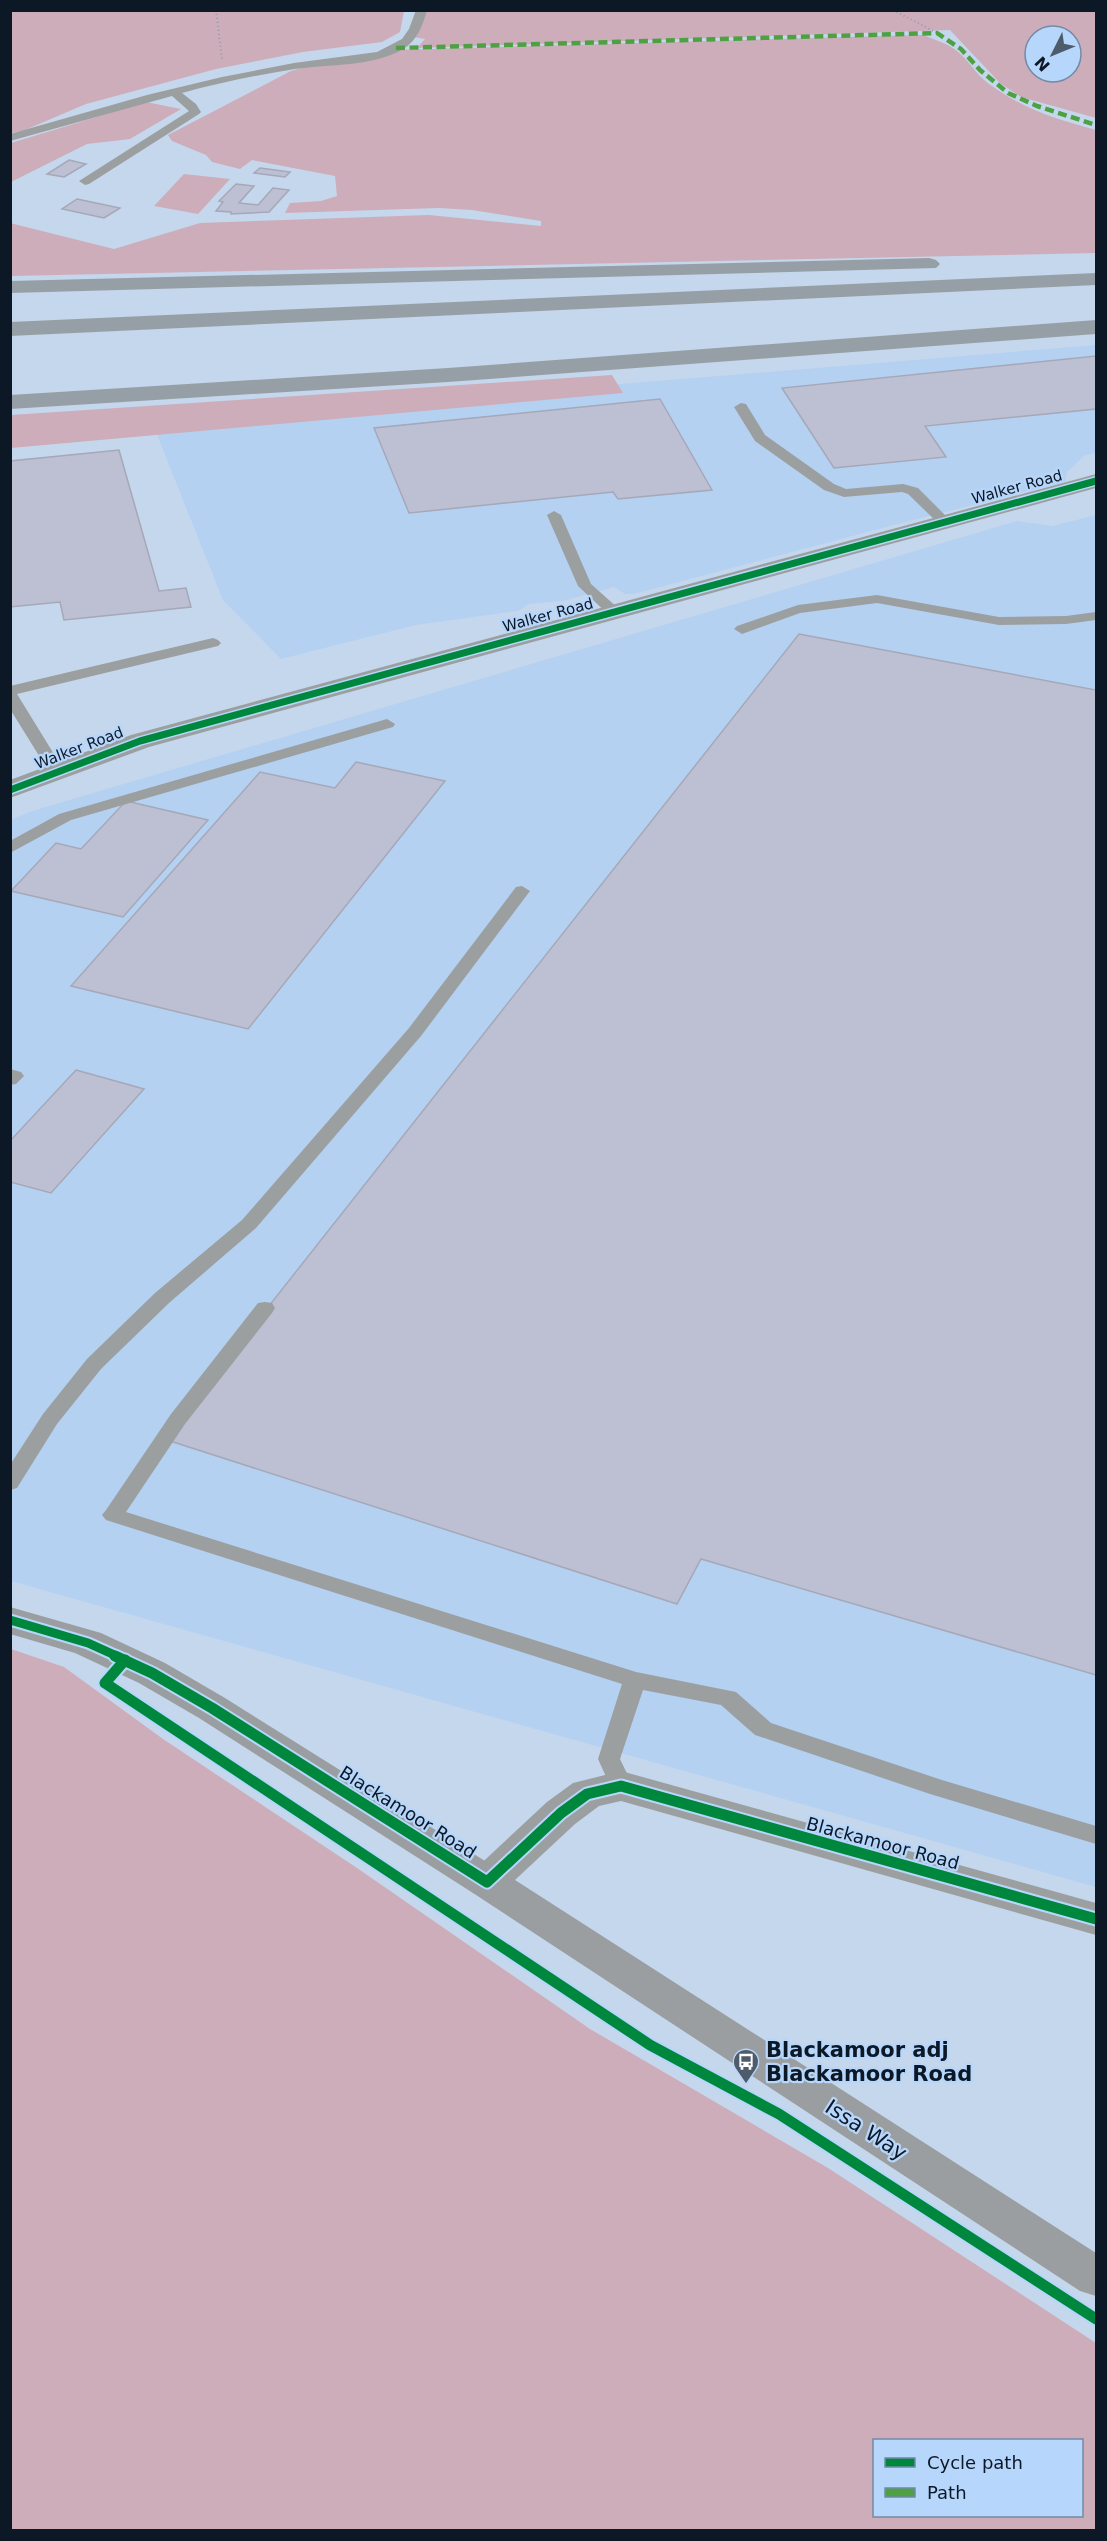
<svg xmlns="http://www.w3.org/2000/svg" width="1107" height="2541" font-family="'DejaVu Sans',sans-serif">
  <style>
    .built { fill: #b5d1f2 }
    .green { fill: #cdadba; fill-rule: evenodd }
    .building { fill: #bdc0d2; stroke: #a4a8b8; stroke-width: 1.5 }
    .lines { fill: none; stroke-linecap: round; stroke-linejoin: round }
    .path { stroke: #969ca2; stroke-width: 2; stroke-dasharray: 1 3; stroke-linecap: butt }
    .service { fill: #9c9fa0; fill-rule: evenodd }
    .minor { fill: #9c9fa0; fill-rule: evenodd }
    .secondary { fill: #9a9ea1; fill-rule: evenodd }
    .motorway { fill: #979fa6; fill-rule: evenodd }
    .quiet { stroke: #4da142; stroke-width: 4.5; stroke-dasharray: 9 4.5; stroke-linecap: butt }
    .cycleway-far2-casing { stroke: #b6d6fb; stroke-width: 10 }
    .cycleway-far1-casing { stroke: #b6d6fb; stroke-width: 13 }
    .cycleway-casing { stroke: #b6d6fb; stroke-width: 15 }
    .cycleway-far2 { stroke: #00873e; stroke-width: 7 }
    .cycleway-far1 { stroke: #00873e; stroke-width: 9 }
    .cycleway { stroke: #00873e; stroke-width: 11 }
    .labels { text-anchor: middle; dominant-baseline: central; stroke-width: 4.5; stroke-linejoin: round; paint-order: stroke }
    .far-street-label { font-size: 15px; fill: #0d1826; stroke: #b6d6fb }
    .street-label { font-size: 18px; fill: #0d1826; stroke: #b6d6fb }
    .near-poi-label { font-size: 21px; font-weight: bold; fill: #0d1826; stroke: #b6d6fb; text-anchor: start }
    .near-street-label { font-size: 21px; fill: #0d1826; stroke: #b6d6fb }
  </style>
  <rect width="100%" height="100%" fill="#c5d7ec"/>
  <g class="built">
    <path d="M1096,345V453L1085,455L1067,472L1065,482L909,521L634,594H625L614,587L563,601L529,604L518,611L416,625L281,659L223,600L150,417L608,385Z"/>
    <path d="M1096,515V1887L11,1581L10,820L32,811L1017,521L1053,526Z"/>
  </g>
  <g class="green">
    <path d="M424,10L1096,11V118L1021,97L1000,83L950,30L417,48L425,39L414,37ZM1035,36H1071V72H1035Z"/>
    <path d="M11,11H404L400,32L382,42L303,52L216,69L86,104L25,130L11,133Z"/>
    <path d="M923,35C935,40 947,43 957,51C970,61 975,74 989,84C1027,111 1053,118 1096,130V253L11,276L10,223L114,249L200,223L429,215L541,226V221L472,210L439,208L285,213L290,203L321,201L337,196L335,176L252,160L240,169L212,162L206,155L172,141L168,135L291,71L305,67L398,50Z"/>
    <path d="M146,102L181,109L130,139L87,144L11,182V143Z"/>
    <path d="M184,174L230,179L198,214L154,206Z"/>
    <path d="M612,375L623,393L11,448V415Z"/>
    <path d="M11,1649L64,1667L163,1739L357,1868L590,2029L828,2168L1096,2343V2530H11ZM874,2440H1082V2516H874Z"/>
  </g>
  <g class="building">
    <path d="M69,160L86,164L64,177L47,174Z"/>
    <path d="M260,168L290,172L285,177L254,173Z"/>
    <path d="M236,184L254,186L239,203L258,205L273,188L289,190L269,212L231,214V212L216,211L223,202L219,201Z"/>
    <path d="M77,199L120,208L104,218L62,209Z"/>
    <path d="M1096,356V409L925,426L946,457L834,468L782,388Z"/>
    <path d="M660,399L712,490L618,499L613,492L409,513L374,428Z"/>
    <path d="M119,450L159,591L186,588L191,607L64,620L60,602L10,607V461Z"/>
    <path d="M799,634L1096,690V1675L701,1559L677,1604L164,1439Z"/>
    <path d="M356,762L445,781L248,1029L71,986L260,772L335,788Z"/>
    <path d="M126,801L208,820L123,917L11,891L56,843L81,849Z"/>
    <path d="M76,1070L144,1089L51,1193L10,1182V1141Z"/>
  </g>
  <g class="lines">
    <g class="path">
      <path d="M216,10L222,59"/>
      <path d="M893,10L937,33"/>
    </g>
    <g class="service">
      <path d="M416,10H427C423,25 417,41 403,49C373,67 330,64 295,69C257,75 219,83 182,93L196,104L201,112L199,114L89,184L85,185L79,181L189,111L172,96L10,141V134L147,95L222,77L294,63L377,52L402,39L409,29Z"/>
      <path d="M741,403L746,404L765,435L834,484L846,489L903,484L918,488L952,522L945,526L940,525L908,494L902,492L844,497L824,490L755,441L734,407Z"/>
      <path d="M554,511L561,515L591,584L619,609L621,612L619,615H609L578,586L547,515Z"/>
      <path d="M877,595L999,617L1066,616L1096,612V620L1066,624L999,625L877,603L800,613L742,634L734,629L737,626L798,605Z"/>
      <path d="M213,638L218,640L221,643L218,646L17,694L65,772L63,775H51L10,709V686Z"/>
      <path d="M387,719L395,724L393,727L71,820L10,853V841L59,814Z"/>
      <path d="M522,886L530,891L421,1036L256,1228L169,1303L101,1369L57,1424L17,1488L10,1490V1465L43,1414L87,1359L155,1293L242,1220L409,1028L516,887Z"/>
      <path d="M10,1069L21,1072L24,1076L16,1084L10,1085Z"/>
      <path d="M265,1302L272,1303L275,1308L272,1313L185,1424L126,1512L636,1672L736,1692L771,1723L942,1780L1096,1826V1844L930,1794L755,1735L721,1705L643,1690L620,1759L633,1786L629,1792L621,1795L613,1792L598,1759L622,1684L106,1520L102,1515L106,1510L171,1414L258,1303Z"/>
    </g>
    <g class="minor">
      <path d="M1096,474V488L149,747L10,798V780L131,735Z"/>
      <path d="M621,1771L1096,1903V1935L621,1801L599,1806L575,1824L501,1893L487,1898L473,1893L467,1882L473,1871L547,1802L573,1783Z"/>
    </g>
    <path class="secondary" d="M10,1607L101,1633L165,1663L225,1698L501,1871L1096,2253V2296L1080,2291L473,1893L199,1718L139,1683L75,1653L10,1634Z"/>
    <g class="motorway">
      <path d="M929,258L936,260L940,264L936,268L10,293V281Z"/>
      <path d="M1096,273V285L10,336V322Z"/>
      <path d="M1096,320V334L448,382L10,409V395L448,368Z"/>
    </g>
    <path class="quiet" d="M396,48L937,33L961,49L980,70L1008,93L1037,106L1096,125"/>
    <defs>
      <path id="cycleway-far2" d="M10,790L140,741L1096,481"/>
      <path id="cycleway-far1" d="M10,1620L88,1643L119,1657"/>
      <g id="cycleway">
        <path d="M115,1656L152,1673L212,1708L487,1882L561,1813L587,1794L621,1786L1096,1919"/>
        <path d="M125,1660L105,1683L650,2045L779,2114L1096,2319"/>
      </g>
    </defs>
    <use href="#cycleway-far2" class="cycleway-far2-casing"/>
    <use href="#cycleway-far1" class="cycleway-far1-casing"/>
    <use href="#cycleway" class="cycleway-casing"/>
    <use href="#cycleway-far2" class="cycleway-far2"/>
    <use href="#cycleway-far1" class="cycleway-far1"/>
    <use href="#cycleway" class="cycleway"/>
  </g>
  <defs>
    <symbol id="bus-pin" viewBox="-11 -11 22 30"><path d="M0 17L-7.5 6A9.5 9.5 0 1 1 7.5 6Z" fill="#4d5b6b" stroke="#b6d6fb"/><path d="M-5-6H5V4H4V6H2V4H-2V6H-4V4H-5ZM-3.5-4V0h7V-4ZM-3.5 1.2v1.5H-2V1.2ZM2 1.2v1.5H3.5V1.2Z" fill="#fff"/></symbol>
  </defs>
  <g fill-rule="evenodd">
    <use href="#bus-pin" x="731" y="2047" width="30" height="40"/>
  </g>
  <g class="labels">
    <g class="far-street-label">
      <text transform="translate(1017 487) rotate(-15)">Walker Road</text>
      <text transform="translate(548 615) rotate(-15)">Walker Road</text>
      <text transform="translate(79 748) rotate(-21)">Walker Road</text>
    </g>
    <g class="street-label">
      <text transform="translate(408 1812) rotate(32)">Blackamoor Road</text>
      <text transform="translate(883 1843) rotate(15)">Blackamoor Road</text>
    </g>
    <g class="near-poi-label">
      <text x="766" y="2050">Blackamoor adj<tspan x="766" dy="24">Blackamoor Road</tspan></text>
    </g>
    <g class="near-street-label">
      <text transform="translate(866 2130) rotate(33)">Issa Way</text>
    </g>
  </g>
  <rect width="1107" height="2541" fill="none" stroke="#0d1826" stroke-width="24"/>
  <rect x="873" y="2439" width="210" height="78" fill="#b6d6fb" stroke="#728aa6" stroke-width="1.5"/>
  <rect x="885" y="2458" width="30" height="9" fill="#00873e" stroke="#728aa6" stroke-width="1.5"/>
  <text x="927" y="2469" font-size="18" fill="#0d1826">Cycle path</text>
  <rect x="885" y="2488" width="30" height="9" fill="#4da142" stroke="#728aa6" stroke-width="1.5"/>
  <text x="927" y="2499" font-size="18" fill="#0d1826">Path</text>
  <g transform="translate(1053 54) rotate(227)"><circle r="28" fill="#b6d6fb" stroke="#728aa6" stroke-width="1.5"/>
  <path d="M0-4.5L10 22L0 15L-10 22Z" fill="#4d5b6b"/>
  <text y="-9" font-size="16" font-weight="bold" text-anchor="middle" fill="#0d1826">N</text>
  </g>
</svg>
